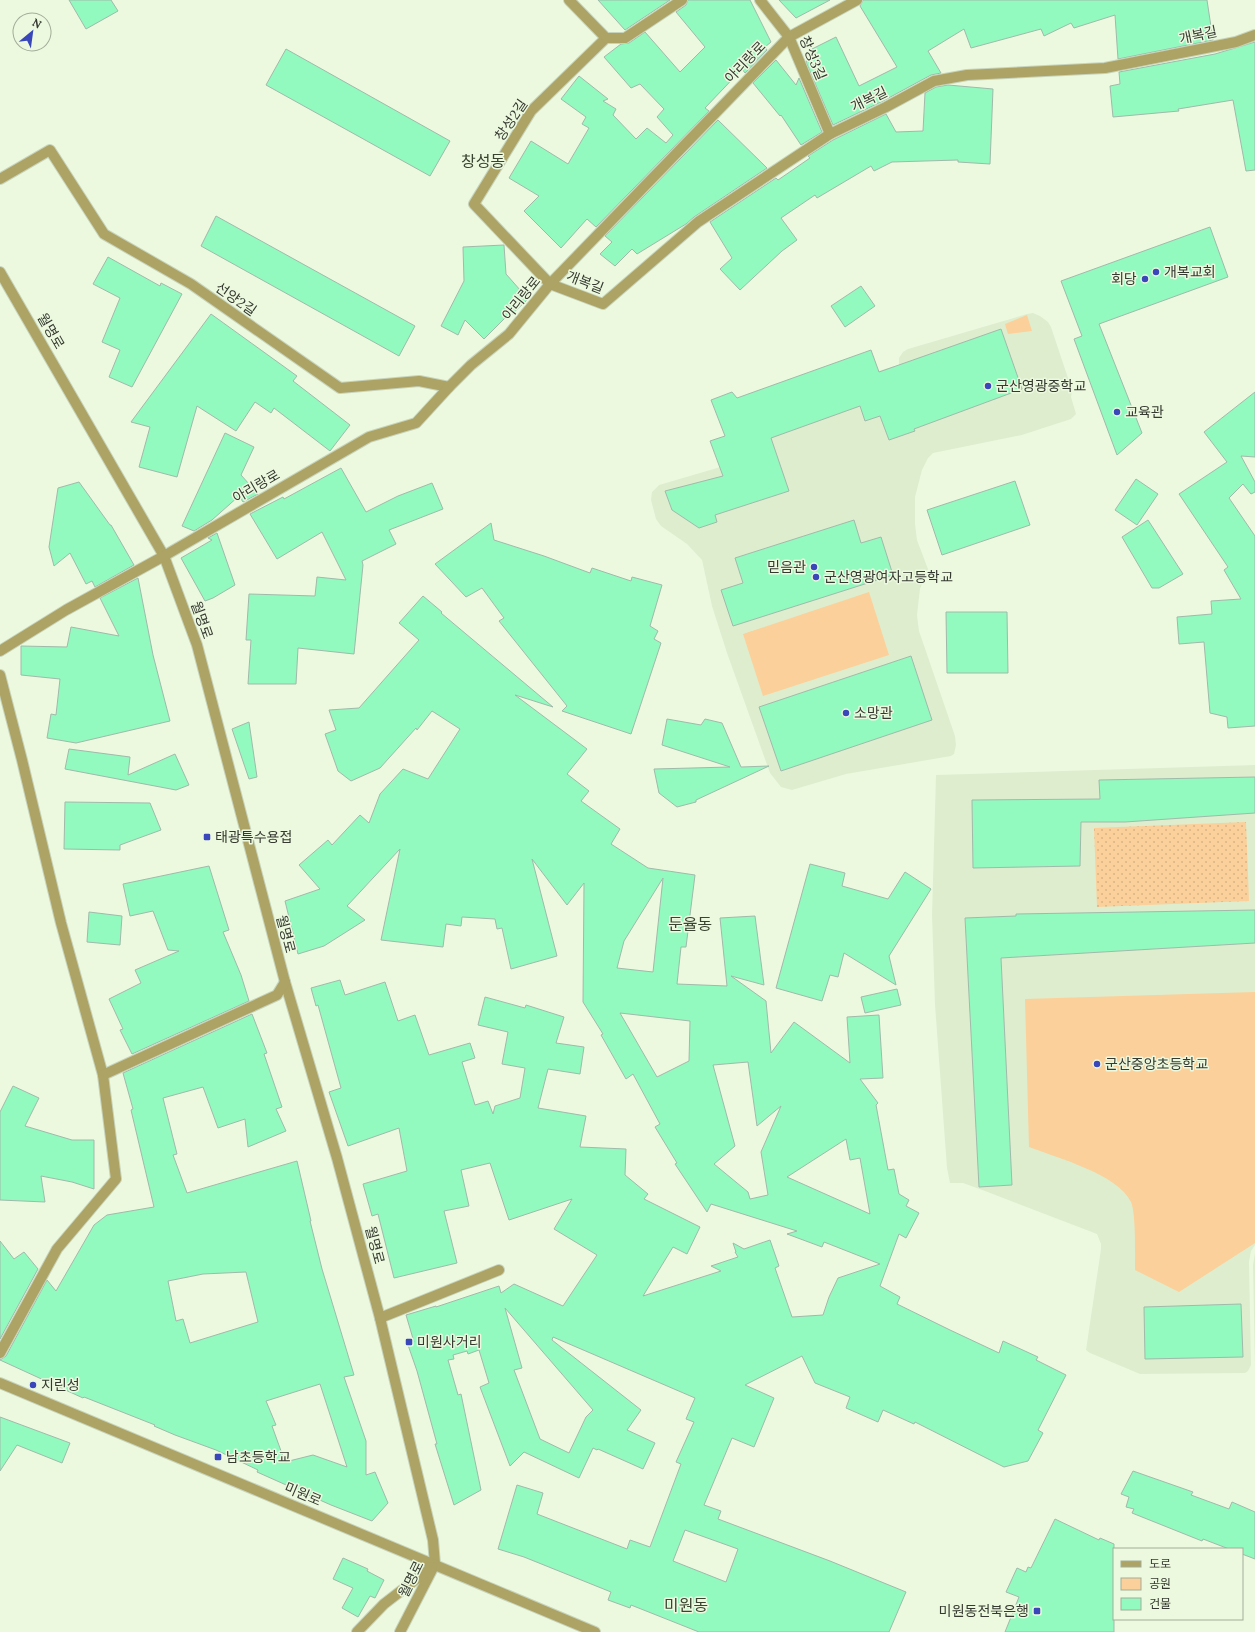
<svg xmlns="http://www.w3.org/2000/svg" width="1255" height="1632" font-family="Lora,'Noto Sans KR',serif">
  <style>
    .built { fill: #deedce }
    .green { fill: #fbd09a }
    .garden { fill: url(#garden-dots) }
    .building { fill: #92f9bf; stroke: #a0baaa; fill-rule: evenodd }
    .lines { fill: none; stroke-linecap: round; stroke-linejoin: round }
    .minor-casing { stroke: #c7d3bc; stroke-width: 12 }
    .minor { stroke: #aca364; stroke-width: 10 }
    .poi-dot { fill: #3947ba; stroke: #ecf9df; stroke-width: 1.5 }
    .labels { text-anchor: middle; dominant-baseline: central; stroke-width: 3; stroke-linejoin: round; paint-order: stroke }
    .street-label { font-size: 14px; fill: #353a31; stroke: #ecf9df }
    .poi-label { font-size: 14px; fill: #353a31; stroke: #ecf9df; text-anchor: start }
    .quarter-label { font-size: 16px; fill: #39432f; stroke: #ecf9df }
  </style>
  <defs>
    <pattern id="garden-dots" width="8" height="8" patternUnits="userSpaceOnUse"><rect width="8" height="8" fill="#fbd09a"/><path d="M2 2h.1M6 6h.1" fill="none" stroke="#d8b385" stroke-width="1.8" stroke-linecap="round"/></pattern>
  </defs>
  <rect width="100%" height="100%" fill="#ecf9df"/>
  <g class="built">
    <path d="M1033,313L1040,316L1048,322L1051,327L1069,381L1072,392L1071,397L1076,414L1071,419L1022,435L933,453L928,458L922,470L915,497V524L917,540L928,569L920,589L917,615L919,631L955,736L956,745L954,754L951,756L846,774L792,790L781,787L770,773L727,653L712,606L702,560L687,544L661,526L656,519L651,500L652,492L659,485L758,456L765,405L895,366L899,367V358L903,352L908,349L1027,314Z"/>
    <path d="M1255,765V1245L1251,1251L1249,1262L1251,1365L1248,1371L1245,1373L1140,1374L1090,1353L1086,1350L1101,1249V1244L1097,1234L985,1191L963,1183H950L947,1168L935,1005L932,915L936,775Z"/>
    <path d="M1255,1253V1366L1253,1265Z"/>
  </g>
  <g class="green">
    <path d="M1027,315L1032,331L1008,334L1005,324Z"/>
    <path d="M869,592L889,655L763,696L743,634Z"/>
    <path d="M1255,992V1243L1179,1292L1135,1270C1135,1255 1136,1213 1131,1202C1118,1174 1057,1158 1029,1147L1025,999Z"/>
  </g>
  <path class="garden" d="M1246,822L1249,901L1097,907L1094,828Z"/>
  <g class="building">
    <path d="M69,0H111L118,11L86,29Z"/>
    <path d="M598,0H670L625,30Z"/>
    <path d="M688,0H750L771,42L765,47L767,50L745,73L742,69L705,108L709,111L596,227L587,219L561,248L524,211L539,196L509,178L531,141L568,164L589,128L582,124L586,117L561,99L579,76L608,99L603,101L616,109L613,115L636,139L647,128L666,143L673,135L657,117L664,109L640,84L631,88L604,57L621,44L629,43L645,32L680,72L705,47L676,12L686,5Z"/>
    <path d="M779,0H830L796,18Z"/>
    <path d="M863,0H1207L1213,40L1118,59L1115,15L1074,28L1071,23L1044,36L1041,29L971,48L964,29L928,51L941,73L931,75L883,101L833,125L806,62L812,49L836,37L859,86L897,67L860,6Z"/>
    <path d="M1255,42V170L1246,171L1233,100L1178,109L1179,111L1113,117L1110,86L1120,84L1119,72L1215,54Z"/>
    <path d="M286,49L450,141L430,176L266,85Z"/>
    <path d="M776,60L796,85L799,78L822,132L801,145L781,115L780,116L753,83Z"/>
    <path d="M948,85L993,89L990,164L958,162V160L892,162L874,171L871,166L817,198L815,195L781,218L797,240L782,251L740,290L720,269L732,258L710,222L776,178L778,180L810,158L808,156L833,140L886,114L896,132L923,131L925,93L936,87Z"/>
    <path d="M718,120L767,168L694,217L686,224L637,254L632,249L615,266L600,254L612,242L605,236Z"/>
    <path d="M216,216L415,326L399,356L201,246Z"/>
    <path d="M1210,227L1228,277L1099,324L1142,433L1117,455L1074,339L1082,336L1061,281Z"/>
    <path d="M504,245L506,274L528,299L507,319L506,317L484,339L465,320L458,335L441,326L464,281L463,247Z"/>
    <path d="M108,257L160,286L161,283L182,294L132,387L109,377L120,350L102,342L120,298L93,284Z"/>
    <path d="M861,286L875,306L845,327L831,306Z"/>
    <path d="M211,314L297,376L293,381L350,425L330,451L274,408L271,413L255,402L236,431L197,406L177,477L139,467L150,427L131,422Z"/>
    <path d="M1001,329L1022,389L914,429L915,431L889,440L880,416L865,421L860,406L771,438L789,491L715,515L717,522L699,528L672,510L665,491L723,476L710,441L725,436L711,400L732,392L737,398L871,350L879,372Z"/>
    <path d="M1255,392V457L1241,456L1255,482V492L1251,494L1243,484L1229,498L1255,536V726L1228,728L1227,717L1210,713L1204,642L1179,644L1177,617L1212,614L1211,601L1241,599L1224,570L1228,567L1179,494L1227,462L1204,432Z"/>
    <path d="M225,433L254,447L241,475L258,494L243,502L239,496L212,520L194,531L182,526Z"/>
    <path d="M341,468L366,512L398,496L432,483L443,509L389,530L396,544L362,561L363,565L354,654L298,648L296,684H248L251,640H246L249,594L315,596L317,577L346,580L322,532L277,559L250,514L283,497L284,499Z"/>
    <path d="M1136,479L1158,494L1137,525L1115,510Z"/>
    <path d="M1015,481L1030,525L942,555L927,510Z"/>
    <path d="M79,482L110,525H111L134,565L95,587L92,581L86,584L70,553L54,566L49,547L58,488Z"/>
    <path d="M854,520L861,543L881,537L893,575L733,626L721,590L743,583L735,558Z"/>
    <path d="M1148,520L1183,574L1159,588H1152L1122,537Z"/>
    <path d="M491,523L494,540L544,556L590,573L592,568L631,581L632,577L662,585L650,626L658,631L654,639L661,643L631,734L562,711L567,706L499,621L504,618L482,588L466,597L435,564Z"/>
    <path d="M217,533L235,585L213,598L205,601L181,558L212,540L208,538Z"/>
    <path d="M138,578L153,655L170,721L76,743L47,738L51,714L56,715L60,679L21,675V646L67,647L71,627L119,636L100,598Z"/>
    <path d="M423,596L442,612L441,613L553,707L515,695L587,749L567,774L589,791L581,801L620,829L611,844L648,868L695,875L686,947H681L677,984L727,986L720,918L755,916L764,985L731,976L766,1001L771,1053L794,1022L850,1063L847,1017L879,1015L883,1078L860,1079L878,1103L876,1105L888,1170L894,1169L899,1194L909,1200L906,1206L919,1213L906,1238L899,1234L880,1286L900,1297L897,1304L950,1330L999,1353L1003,1341L1038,1357L1036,1360L1066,1375L1038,1430L1043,1433L1028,1461L1004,1467L915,1422L914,1424L883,1410L878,1422L846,1408L850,1397L815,1383L802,1356L745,1385L774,1398L754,1447L732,1438L704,1505L721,1511L718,1519L830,1561L906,1592L889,1632H699L631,1605L630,1608L608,1600L611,1592L524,1557L498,1549L517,1485L543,1493L537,1514L627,1549L630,1540L650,1547L681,1464L676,1462L694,1422L686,1419L695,1398L553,1337L552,1340L641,1410L627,1430L655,1443L643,1469L598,1449L597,1450L593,1448L579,1478L524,1452L510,1466L480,1387L489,1383L479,1350L468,1354L467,1351L453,1355L454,1359L448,1360L458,1395L461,1394L481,1490L454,1505L435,1444H437L417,1371L408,1345L414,1342L406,1315L436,1306V1307L499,1286L501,1293L514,1284L563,1306L597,1255L554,1229L572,1199L509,1220L490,1163L461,1170L469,1206L444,1211L457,1263L394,1278L378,1214L372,1216L363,1184L407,1171L399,1128L348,1146L329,1092L341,1088L318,1005L316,1006L311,988L340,980L345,995L385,982L398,1021L415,1015L429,1055L470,1043L475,1058L462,1062L475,1105L488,1101L493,1114L495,1106L520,1098L525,1068L502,1064L508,1032L478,1025L485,997L525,1008L526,1005L564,1017L556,1043L584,1047L580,1074L548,1069L538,1108L586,1116L580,1147L626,1149L625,1175L648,1194L644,1199L700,1227L687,1254L673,1247L643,1296L721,1271L711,1266L738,1257L735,1252H736L733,1243L744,1249L770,1240L779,1266L775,1268L792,1317L823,1315L829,1297L838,1278L880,1264L824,1242L822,1247L787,1234L797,1231L711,1204L707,1212L675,1164L677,1163L655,1127L660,1124L633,1074L626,1079L601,1035L603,1034L583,1002L584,883L567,905L532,859L557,956L511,969L502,928L497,929L495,919L462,917L461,926L446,924L443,947L381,940L400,849L347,906L365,920L324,946L298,954L285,901L320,889L299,865L328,840L332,845L360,815L369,823L380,794L403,769L428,779L460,729L432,711L417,730L416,728L380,768L351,781L338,771L325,734L336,730L329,710L359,708L419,640L399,623ZM663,878L653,972L617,968L624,941ZM620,1013L690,1021L689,1061L657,1077ZM748,1062L757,1126L781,1106L761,1152L768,1195L750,1199L748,1192L714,1164L735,1146L713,1065ZM846,1139L850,1160L860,1158L870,1214L787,1177ZM505,1308L593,1410L586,1417L569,1453L540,1439L514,1370L522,1368ZM685,1530L738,1549L726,1582L673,1561Z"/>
    <path d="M946,612H1007L1008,673H947Z"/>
    <path d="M911,656L932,720L781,771L759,707Z"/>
    <path d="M667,719L701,725L705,719L722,723L741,767L769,766L696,800V802L677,807L659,793L654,769L730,767L662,745Z"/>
    <path d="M249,722L257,777L249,779L232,729Z"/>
    <path d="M69,749L130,757L128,775L175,754L189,785L176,790L65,769Z"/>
    <path d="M1255,777V813L1125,822H1081L1080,866L973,868L972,800L1100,799L1099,780Z"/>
    <path d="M65,802L150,803L161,830L120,845V850L64,849Z"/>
    <path d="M810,864L845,873L842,886L888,899L905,872L931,889L889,956L896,985L844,953L838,977L830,975L822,1001L776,988Z"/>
    <path d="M209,866L229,930L223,932L241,975L249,1001L132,1054L120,1030L123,1029L109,999L141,983L135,970L179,951L168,950L153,911L130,916L123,884Z"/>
    <path d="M1255,910V943L1001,958L1012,1185L979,1187L965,918L1016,916V914Z"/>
    <path d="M89,912L122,916L120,945L87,942Z"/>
    <path d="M897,989L901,1005L865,1013L861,997Z"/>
    <path d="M252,1014L267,1053L264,1054L282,1107L276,1109L286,1131L248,1147L245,1119L218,1128L203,1087L163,1098L177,1154L173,1155L187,1193L297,1161L311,1221H310L322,1269L354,1375L344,1377L366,1441V1475L375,1472L388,1503L372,1521L331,1505L257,1472L258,1470L216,1450L175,1435L154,1426L155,1425L84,1397L83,1398L0,1360L6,1356L47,1280L56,1291L94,1225L107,1215L154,1207L131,1110L133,1109L123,1073ZM246,1272L258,1322L190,1343L183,1319L176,1321L168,1281L203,1274ZM320,1384L347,1467L313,1455L285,1462L272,1426L276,1425L266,1401Z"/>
    <path d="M13,1086L39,1098L25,1126L72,1140H94V1189L72,1182L41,1176L45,1202L0,1200V1112Z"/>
    <path d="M0,1241L14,1259L24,1252L38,1269L0,1339Z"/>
    <path d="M1241,1304L1243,1357L1145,1359L1144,1307Z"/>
    <path d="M0,1417L70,1443L62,1463L17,1445L0,1471Z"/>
    <path d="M1133,1471L1193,1492L1191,1495L1229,1509L1232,1502L1255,1512V1559L1242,1554V1549H1229L1203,1539L1202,1541L1132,1513L1134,1509L1126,1507L1129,1497L1121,1494Z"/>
    <path d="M1055,1519L1099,1540L1100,1538L1114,1544V1632H1005L1019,1597L1006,1592L1017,1568L1026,1572L1028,1567L1031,1568Z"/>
    <path d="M343,1558L368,1569L367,1571L384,1580L375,1598L370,1596L358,1617L342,1608L353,1588L333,1579Z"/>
  </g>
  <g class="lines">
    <defs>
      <g id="minor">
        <path d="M569,0L606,38L531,111L474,204L550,284L603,304L698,222L830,134L886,107L934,81L967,75L1105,68L1236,42L1255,35"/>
        <path d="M760,0L789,37L830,134"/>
        <path d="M606,38H625L682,0"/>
        <path d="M0,179L50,150L104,234L191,284L340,388L419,381L449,387"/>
        <path d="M0,272L164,556L197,645L285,982L337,1158L380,1318L433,1540L435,1564L400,1632"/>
        <path d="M0,651L66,610L164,556L369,437L416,423L449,387L471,365L509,334L550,284L789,37L857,0"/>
        <path d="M0,675L22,760L61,923L103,1075L116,1179L57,1249L0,1353"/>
        <path d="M103,1075L277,995L285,982"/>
        <path d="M380,1318L499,1270"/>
        <path d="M0,1383L595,1632"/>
        <path d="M357,1632L384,1604L432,1567"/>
      </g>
    </defs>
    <use href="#minor" class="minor-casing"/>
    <use href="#minor" class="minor"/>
  </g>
  <g class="poi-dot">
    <circle cx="1156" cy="272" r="4"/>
    <circle cx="1145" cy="279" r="4"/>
    <circle cx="988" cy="386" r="4"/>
    <circle cx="1117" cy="412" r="4"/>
    <circle cx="814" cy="567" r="4"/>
    <circle cx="816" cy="577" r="4"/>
    <circle cx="846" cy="713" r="4"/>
    <rect x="203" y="833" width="8" height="8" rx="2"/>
    <circle cx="1097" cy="1064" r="4"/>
    <rect x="405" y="1338" width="8" height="8" rx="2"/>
    <circle cx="33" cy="1385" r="4"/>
    <rect x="214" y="1453" width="8" height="8" rx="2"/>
    <rect x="1033" y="1607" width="8" height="8" rx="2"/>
  </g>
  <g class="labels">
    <g class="street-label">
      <text transform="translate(1198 35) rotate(-12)">개복길</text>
      <text transform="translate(813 58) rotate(67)">창성3길</text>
      <text transform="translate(745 62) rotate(-46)">아리랑로</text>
      <text transform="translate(869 99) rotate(-26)">개복길</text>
      <text transform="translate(511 120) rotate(-56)">창성2길</text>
      <text transform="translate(585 282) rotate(21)">개복길</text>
      <text transform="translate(521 298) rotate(-51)">아리랑로</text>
      <text transform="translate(236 299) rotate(35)">선양2길</text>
      <text transform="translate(51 331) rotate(60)">월명로</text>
      <text transform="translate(256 486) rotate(-30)">아리랑로</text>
      <text transform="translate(202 620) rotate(70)">월명로</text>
      <text transform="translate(286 934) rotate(75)">월명로</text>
      <text transform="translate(375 1245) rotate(75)">월명로</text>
      <text transform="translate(303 1494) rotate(23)">미원로</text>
      <text transform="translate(411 1579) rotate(-64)">월명로</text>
    </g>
    <g class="poi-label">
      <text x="1164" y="272">개복교회</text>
      <text x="1137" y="279" text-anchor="end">회당</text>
      <text x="996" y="386">군산영광중학교</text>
      <text x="1125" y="412">교육관</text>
      <text x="806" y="567" text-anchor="end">믿음관</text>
      <text x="824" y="577">군산영광여자고등학교</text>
      <text x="854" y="713">소망관</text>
      <text x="215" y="837">태광특수용접</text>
      <text x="1105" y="1064">군산중앙초등학교</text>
      <text x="417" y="1342">미원사거리</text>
      <text x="41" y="1385">지린성</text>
      <text x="226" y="1457">남초등학교</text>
      <text x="1029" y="1611" text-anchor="end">미원동전북은행</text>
    </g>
    <g class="quarter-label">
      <text x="483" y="161">창성동</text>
      <text x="690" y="924">둔율동</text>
      <text x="686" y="1605">미원동</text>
    </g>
  </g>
  <rect x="1113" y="1548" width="130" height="72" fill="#ecf9df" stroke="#a3ad99"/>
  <rect x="1121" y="1561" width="20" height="6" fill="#aca364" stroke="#a3ad99"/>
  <text x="1149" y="1568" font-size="12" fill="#353a31">도로</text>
  <rect x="1121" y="1578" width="20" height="12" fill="#fbd09a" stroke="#a3ad99"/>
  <text x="1149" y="1588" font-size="12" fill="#353a31">공원</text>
  <rect x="1121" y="1598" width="20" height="12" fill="#92f9bf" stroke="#a3ad99"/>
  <text x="1149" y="1608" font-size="12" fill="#353a31">건물</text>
  <g transform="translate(32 32) rotate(29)"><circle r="19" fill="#ecf9df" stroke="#a3ad99"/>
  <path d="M0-3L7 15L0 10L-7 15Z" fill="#3947ba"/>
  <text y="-6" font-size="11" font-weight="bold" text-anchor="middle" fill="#353a31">N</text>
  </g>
</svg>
